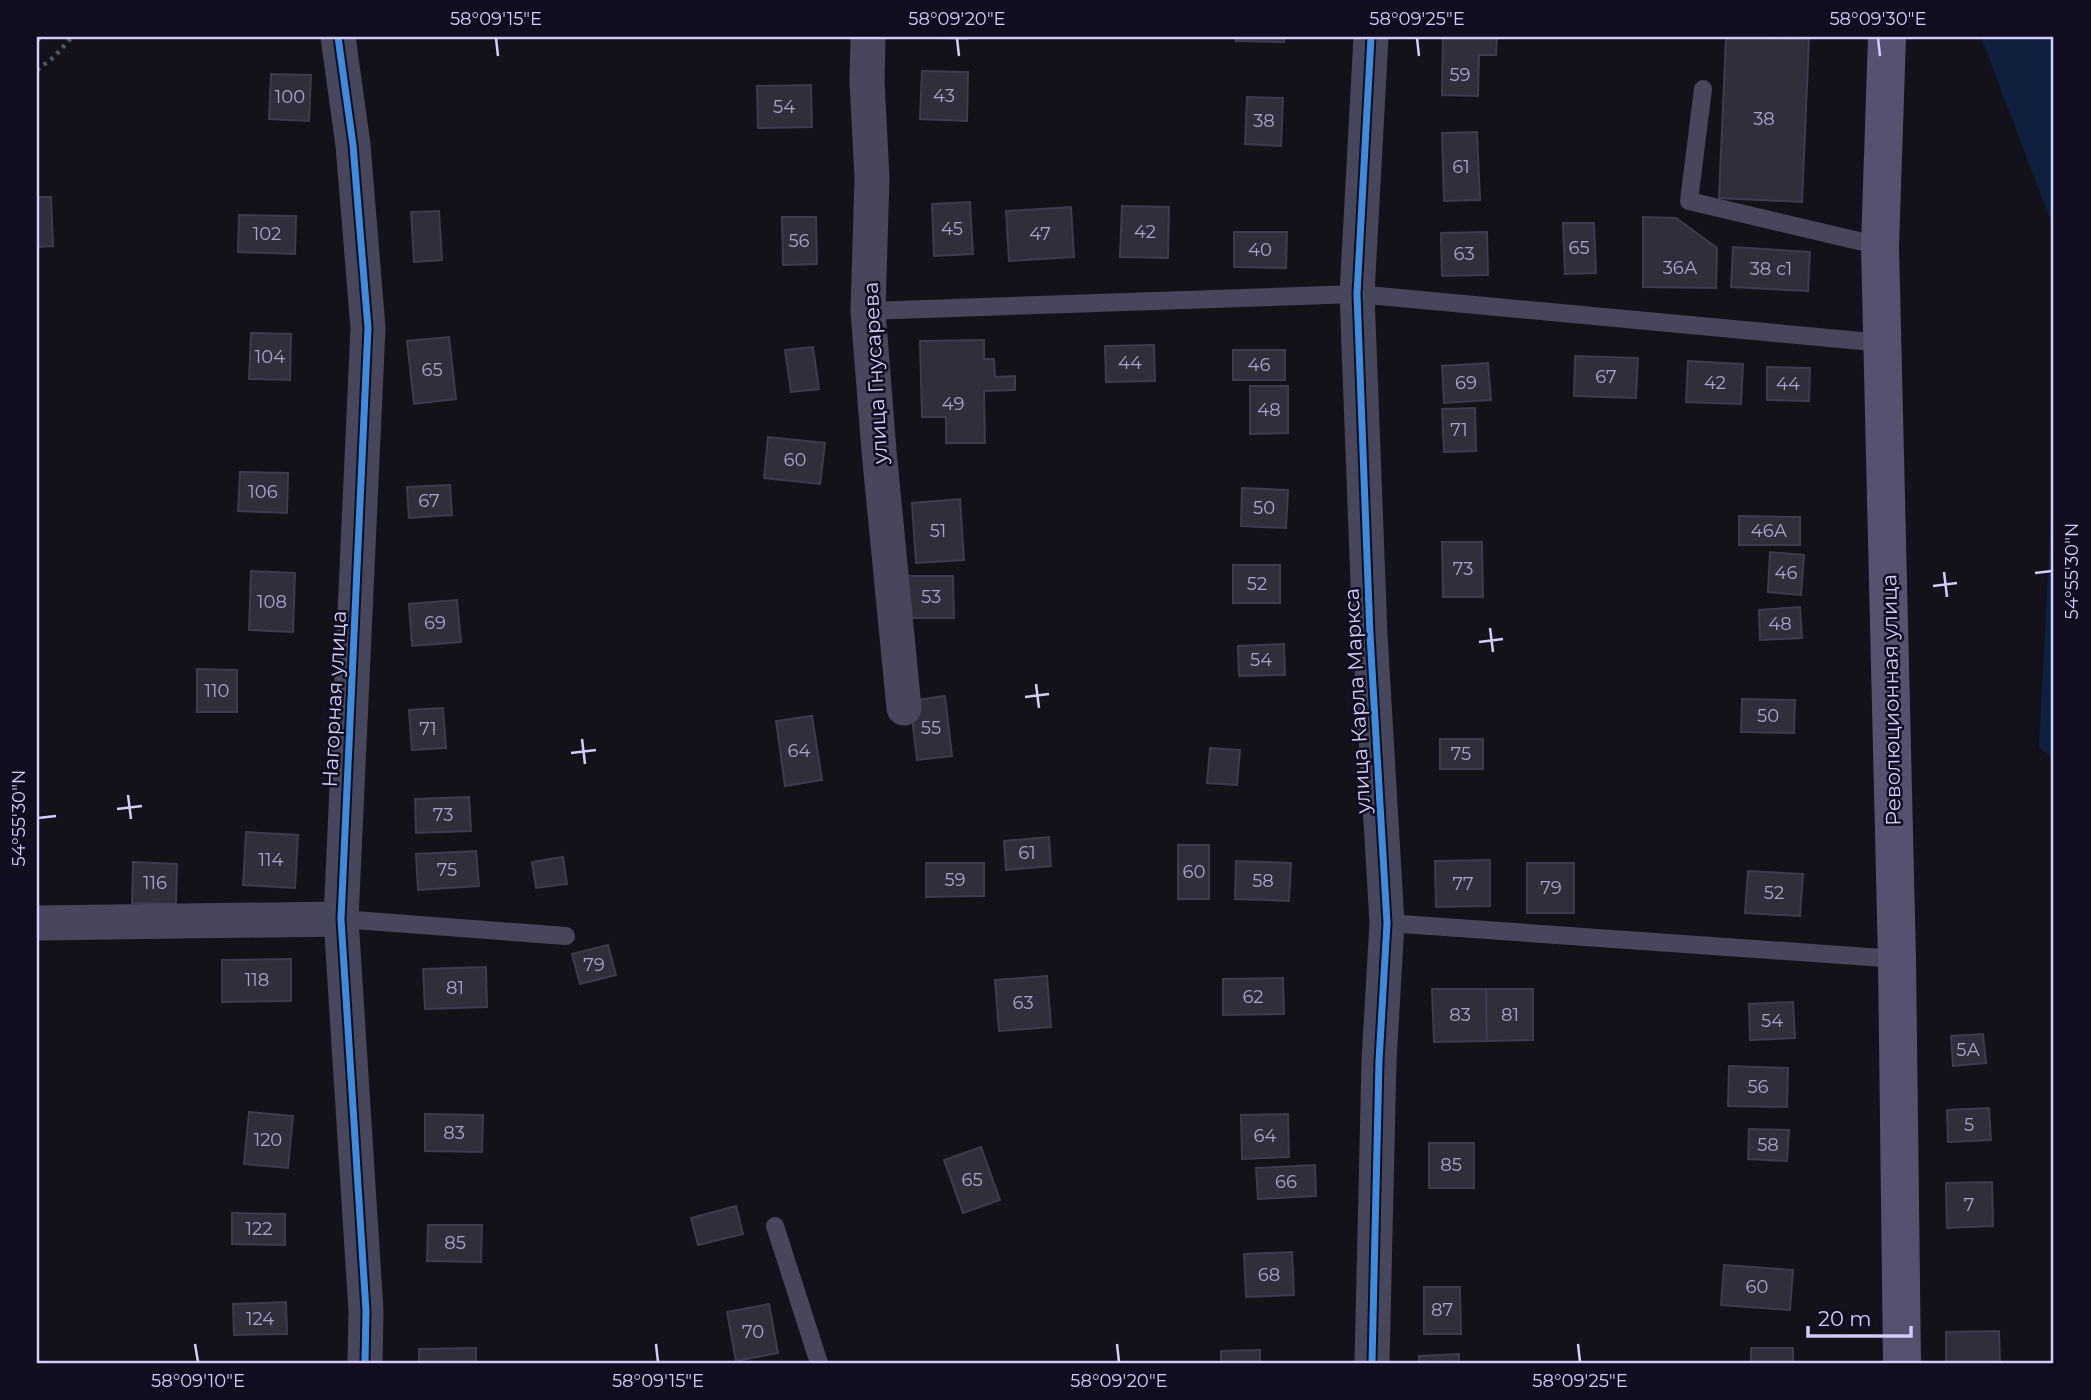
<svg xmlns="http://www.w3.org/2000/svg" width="2091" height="1400" font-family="Montserrat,sans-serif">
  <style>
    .water { fill: #0e203d }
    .building { fill: #312e3c; stroke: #3e3b4e; stroke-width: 2 }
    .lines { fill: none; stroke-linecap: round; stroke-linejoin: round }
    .path { stroke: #4a5864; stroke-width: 4.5; stroke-dasharray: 3.5 5; stroke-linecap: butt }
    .lane { stroke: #48465b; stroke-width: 18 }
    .street { stroke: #48465b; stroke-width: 35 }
    .secondary { stroke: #54526e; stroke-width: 38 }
    .cycleway-casing { stroke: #100d1e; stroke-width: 11 }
    .cycleway { stroke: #408adc; stroke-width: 7 }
    .ticks { fill: none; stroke: #d3ccfc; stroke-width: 2.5 }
    .labels { text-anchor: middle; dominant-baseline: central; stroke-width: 5; stroke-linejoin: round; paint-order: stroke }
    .number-label { font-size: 18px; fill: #aaa4cc }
    .street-label { font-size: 21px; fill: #d3ccfc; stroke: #100d1e }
    .neatline { fill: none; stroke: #d3ccfc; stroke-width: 2.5 }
    .ticks-label { font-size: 18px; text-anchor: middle; fill: #d3ccfc }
  </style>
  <rect width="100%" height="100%" fill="#13111a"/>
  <g class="water">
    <path d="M1981,37H2054V230Z"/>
    <path d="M2054,456V760L2039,747Z"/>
  </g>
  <g class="building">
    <path d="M913,37H967V39Z"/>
    <path d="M1236,37H1284V42L1236,41Z"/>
    <path d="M1443,37H1497L1496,55H1479L1478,96L1442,95Z"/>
    <path d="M1726,37L1809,39L1802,202L1719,198Z"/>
    <path d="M922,71L968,72L967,121L920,119Z"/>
    <path d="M271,74L311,75L309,121L269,119Z"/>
    <path d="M811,85L812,127L758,128L757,86Z"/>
    <path d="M1247,97L1283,98L1281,146L1245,144Z"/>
    <path d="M1477,132L1480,200L1444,201L1442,133Z"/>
    <path d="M37,197H51L53,246L37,247Z"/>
    <path d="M970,202L973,254L934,256L932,204Z"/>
    <path d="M1122,206L1169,207L1168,258L1120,257Z"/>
    <path d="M1071,207L1074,257L1009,261L1006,211Z"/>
    <path d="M439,211L442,260L414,262L411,212Z"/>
    <path d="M239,215L296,216L295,254L238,252Z"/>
    <path d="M782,217H816L817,264L783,265Z"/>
    <path d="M1643,217L1676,218L1717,248L1716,288L1643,287Z"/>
    <path d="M1563,223H1594L1596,273L1565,274Z"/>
    <path d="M1234,232H1287L1286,268L1234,267Z"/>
    <path d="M1487,232L1488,275L1442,276L1441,233Z"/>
    <path d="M1733,247L1810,252L1808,291L1731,287Z"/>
    <path d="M251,333L291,334L290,380L249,379Z"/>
    <path d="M449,337L456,399L414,404L407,341Z"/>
    <path d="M984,340V359H994L995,377L1015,376V390L984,391L985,443H946V417H922L920,341Z"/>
    <path d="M1154,345L1155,381L1106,382L1105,346Z"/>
    <path d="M813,347L819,389L791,392L785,350Z"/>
    <rect x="1233" y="350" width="52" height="30"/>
    <path d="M1575,356L1638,358L1636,398L1574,396Z"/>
    <path d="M1688,361L1743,364L1741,404L1686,402Z"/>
    <path d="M1488,363L1491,400L1444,403L1442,366Z"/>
    <path d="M1767,367L1810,368L1809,401L1767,400Z"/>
    <path d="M1250,386H1288V433L1250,434Z"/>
    <path d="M1475,408L1476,451L1444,452L1442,409Z"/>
    <path d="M768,437L825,443L820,484L764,478Z"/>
    <path d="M240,472L288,473L287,513L238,511Z"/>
    <path d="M450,485L452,515L409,518L407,487Z"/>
    <path d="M1242,488L1288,490L1286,528L1241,526Z"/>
    <path d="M960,499L964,560L916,563L912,503Z"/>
    <path d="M1739,516L1800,517V545H1739Z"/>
    <path d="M1442,542H1482L1483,597H1443Z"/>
    <path d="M1770,552L1804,555L1801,595L1768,592Z"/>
    <rect x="1233" y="565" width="47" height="38"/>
    <path d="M251,571L295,573L293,632L249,630Z"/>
    <path d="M908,576H953L954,618H909Z"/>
    <path d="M457,600L461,642L412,646L409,604Z"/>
    <path d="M1800,607L1802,638L1760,640L1759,610Z"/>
    <path d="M1284,644L1285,675L1239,676L1238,646Z"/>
    <path d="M197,669L237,670V712H197Z"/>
    <path d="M945,696L952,756L917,760L910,701Z"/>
    <path d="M1742,699L1795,700L1794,733L1741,732Z"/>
    <path d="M443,708L446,748L412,750L409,710Z"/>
    <path d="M812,716L822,780L785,786L776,721Z"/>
    <rect x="1440" y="739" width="43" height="30"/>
    <path d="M1210,748L1240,750L1237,785L1207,783Z"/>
    <path d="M469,797L471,831L416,833L415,799Z"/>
    <path d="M246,832L298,835L295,888L243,885Z"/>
    <path d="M1049,837L1051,866L1006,870L1004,841Z"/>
    <rect x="1178" y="845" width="31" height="54"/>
    <path d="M476,851L479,886L418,890L416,854Z"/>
    <path d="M563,857L567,884L536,888L532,862Z"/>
    <path d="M1490,860V906L1436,907L1435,861Z"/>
    <path d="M1236,861L1291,863L1289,901L1235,899Z"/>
    <path d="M133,862L177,864L176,904L132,903Z"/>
    <path d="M926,863H984V896L926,897Z"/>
    <rect x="1527" y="863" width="47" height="50"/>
    <path d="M1748,871L1803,874L1800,916L1745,913Z"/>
    <path d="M608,945L616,975L580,984L572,954Z"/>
    <path d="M291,959V1001L222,1002V960Z"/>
    <path d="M486,967L487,1007L425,1009L423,969Z"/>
    <path d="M1047,976L1051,1027L999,1031L995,980Z"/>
    <path d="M1283,978L1284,1014L1223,1015V979Z"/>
    <path d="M1432,989H1486L1487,1041L1434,1042Z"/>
    <path d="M1486,989H1533V1040L1487,1041Z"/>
    <path d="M1793,1002L1795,1038L1750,1040L1749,1004Z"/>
    <path d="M1983,1034L1986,1063L1953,1066L1951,1036Z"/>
    <path d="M1729,1066L1788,1068L1787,1107L1728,1106Z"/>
    <path d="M1989,1108L1991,1140L1948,1142L1947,1110Z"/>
    <path d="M249,1112L293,1116L288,1168L244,1164Z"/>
    <path d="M425,1114L483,1115L482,1152L425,1151Z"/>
    <path d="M1288,1114L1289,1157L1242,1159L1241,1115Z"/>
    <path d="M1749,1129L1789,1130L1787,1161L1748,1159Z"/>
    <rect x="1429" y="1143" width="45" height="45"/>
    <path d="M981,1147L1000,1200L963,1213L944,1160Z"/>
    <path d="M1315,1165L1316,1196L1258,1199L1256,1168Z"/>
    <path d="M1992,1182L1993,1226L1947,1228L1946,1183Z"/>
    <path d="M736,1206L743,1234L698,1245L691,1218Z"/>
    <path d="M232,1213L285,1214V1245L232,1244Z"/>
    <path d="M428,1225H482L481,1262L427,1261Z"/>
    <path d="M1292,1252L1294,1295L1246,1297L1244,1254Z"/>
    <path d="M1724,1265L1793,1270L1790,1310L1721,1305Z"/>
    <path d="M1424,1287H1460L1461,1334H1424Z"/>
    <path d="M286,1302L287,1334L234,1335L233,1304Z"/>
    <path d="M769,1304L778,1353L736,1361L727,1312Z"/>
    <path d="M1999,1331L2000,1363H1946V1332Z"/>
    <path d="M476,1348V1363H419V1349Z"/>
    <rect x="1751" y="1348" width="42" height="15"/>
    <path d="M1260,1350V1363H1221V1351Z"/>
    <path d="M1459,1354V1363H1419V1356Z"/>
  </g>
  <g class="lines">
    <g class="path">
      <path d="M37,41L40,37"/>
      <path d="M37,70L54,57L72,37"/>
    </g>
    <g class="lane">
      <path d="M1703,89L1689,201L1880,246"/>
      <path d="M868,311L1357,294L1883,343"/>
      <path d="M341,919L566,936"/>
      <path d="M1387,923L1897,959"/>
      <path d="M775,1226L819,1363"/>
    </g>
    <g class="street">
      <path d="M338,37L353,145L368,328L341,919L366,1311L365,1363"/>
      <path d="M868,37L867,81L872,178L868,311L879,451L904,708"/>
      <path d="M1371,37L1357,294L1370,635L1387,923L1379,1061L1372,1363"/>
      <path d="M37,923L341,919"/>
    </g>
    <path class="secondary" d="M1887,37L1880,246L1897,959L1902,1363"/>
    <defs>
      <g id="cycleway">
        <path d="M338,37L353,145L368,328L341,919L366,1311L365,1363"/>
        <path d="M1371,37L1357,294L1370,635L1387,923L1379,1061L1372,1363"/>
      </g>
    </defs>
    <use href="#cycleway" class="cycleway-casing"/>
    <use href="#cycleway" class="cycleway"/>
  </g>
  <path class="ticks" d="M496,38L498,56M957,38L959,56M1417,38L1419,56M1878,38L1880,56M1944,572L1947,597M2035,573L2052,571M1933,586L1957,583M1490,628L1493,652M1479,642L1503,639M1036,684L1039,708M1025,697L1049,694M582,739L585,764M571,753L596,750M128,795L131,819M117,809L142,806M38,818L56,816M195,1344L198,1362M656,1344L658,1362M1117,1344L1119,1362M1578,1344L1580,1362"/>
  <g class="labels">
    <g class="number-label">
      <text x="1460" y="75">59</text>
      <text x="944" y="96">43</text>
      <text x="290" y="97">100</text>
      <text x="784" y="107">54</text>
      <text x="1764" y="119">38</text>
      <text x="1264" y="121">38</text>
      <text x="1461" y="167">61</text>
      <text x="952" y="229">45</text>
      <text x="1145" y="232">42</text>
      <text x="267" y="234">102</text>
      <text x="1040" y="234">47</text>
      <text x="799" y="241">56</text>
      <text x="1579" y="248">65</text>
      <text x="1260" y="250">40</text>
      <text x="1464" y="254">63</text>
      <text x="1680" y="268">36А</text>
      <text x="1771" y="269">38 с1</text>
      <text x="270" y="357">104</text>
      <text x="1130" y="363">44</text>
      <text x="1259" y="365">46</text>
      <text x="432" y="370">65</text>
      <text x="1606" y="377">67</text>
      <text x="1466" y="383">69</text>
      <text x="1715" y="383">42</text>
      <text x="1788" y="384">44</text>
      <text x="953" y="404">49</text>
      <text x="1269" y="410">48</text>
      <text x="1459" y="430">71</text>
      <text x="795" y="460">60</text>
      <text x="263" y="492">106</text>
      <text x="429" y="501">67</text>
      <text x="1264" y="508">50</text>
      <text x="938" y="531">51</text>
      <text x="1769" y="531">46А</text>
      <text x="1463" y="569">73</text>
      <text x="1786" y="573">46</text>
      <text x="1257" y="584">52</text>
      <text x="931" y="597">53</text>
      <text x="272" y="602">108</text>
      <text x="435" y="623">69</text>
      <text x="1780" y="624">48</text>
      <text x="1261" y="660">54</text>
      <text x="217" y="691">110</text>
      <text x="1768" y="716">50</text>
      <text x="931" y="728">55</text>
      <text x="428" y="729">71</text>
      <text x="799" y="751">64</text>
      <text x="1461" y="754">75</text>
      <text x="443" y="815">73</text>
      <text x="1027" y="853">61</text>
      <text x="271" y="860">114</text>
      <text x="447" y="870">75</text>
      <text x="1194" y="872">60</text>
      <text x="955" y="880">59</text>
      <text x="1263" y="881">58</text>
      <text x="155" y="883">116</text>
      <text x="1463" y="884">77</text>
      <text x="1551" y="888">79</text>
      <text x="1774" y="893">52</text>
      <text x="594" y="965">79</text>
      <text x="257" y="980">118</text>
      <text x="455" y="988">81</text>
      <text x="1253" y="997">62</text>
      <text x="1023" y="1003">63</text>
      <text x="1460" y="1015">83</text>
      <text x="1510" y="1015">81</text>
      <text x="1772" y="1021">54</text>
      <text x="1968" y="1050">5А</text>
      <text x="1758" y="1087">56</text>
      <text x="1969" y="1125">5</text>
      <text x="454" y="1133">83</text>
      <text x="1265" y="1136">64</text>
      <text x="268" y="1140">120</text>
      <text x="1768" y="1145">58</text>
      <text x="1451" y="1165">85</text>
      <text x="972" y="1180">65</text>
      <text x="1286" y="1182">66</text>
      <text x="1969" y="1205">7</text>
      <text x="259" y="1229">122</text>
      <text x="455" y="1243">85</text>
      <text x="1269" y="1275">68</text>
      <text x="1757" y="1287">60</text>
      <text x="1442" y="1310">87</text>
      <text x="260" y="1319">124</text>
      <text x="753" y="1332">70</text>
    </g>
    <g class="street-label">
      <text transform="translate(875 373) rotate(-93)">улица Гнусарева</text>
      <text transform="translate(334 699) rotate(-87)">Нагорная улица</text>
      <text transform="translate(1891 700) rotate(-91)">Революционная улица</text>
      <text transform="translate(1357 701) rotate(-93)">улица Карла Маркса</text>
    </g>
  </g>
  <rect width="2091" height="1400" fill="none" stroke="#100d1e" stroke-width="77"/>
  <path d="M1808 1326v10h103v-10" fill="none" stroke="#d3ccfc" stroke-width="3.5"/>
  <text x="1818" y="1326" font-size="21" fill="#d3ccfc" stroke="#100d1e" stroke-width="5" paint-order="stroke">20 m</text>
  <rect x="38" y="38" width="2014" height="1324" class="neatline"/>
  <g class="ticks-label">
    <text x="496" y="25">58°09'15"E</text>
    <text x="957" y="25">58°09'20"E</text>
    <text x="1417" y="25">58°09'25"E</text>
    <text x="1878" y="25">58°09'30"E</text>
    <text transform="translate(2072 571) rotate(-90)" y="6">54°55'30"N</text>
    <text transform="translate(19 818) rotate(-90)" y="6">54°55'30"N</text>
    <text x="198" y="1387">58°09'10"E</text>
    <text x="658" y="1387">58°09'15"E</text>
    <text x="1119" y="1387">58°09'20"E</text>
    <text x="1580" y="1387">58°09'25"E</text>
  </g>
</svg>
